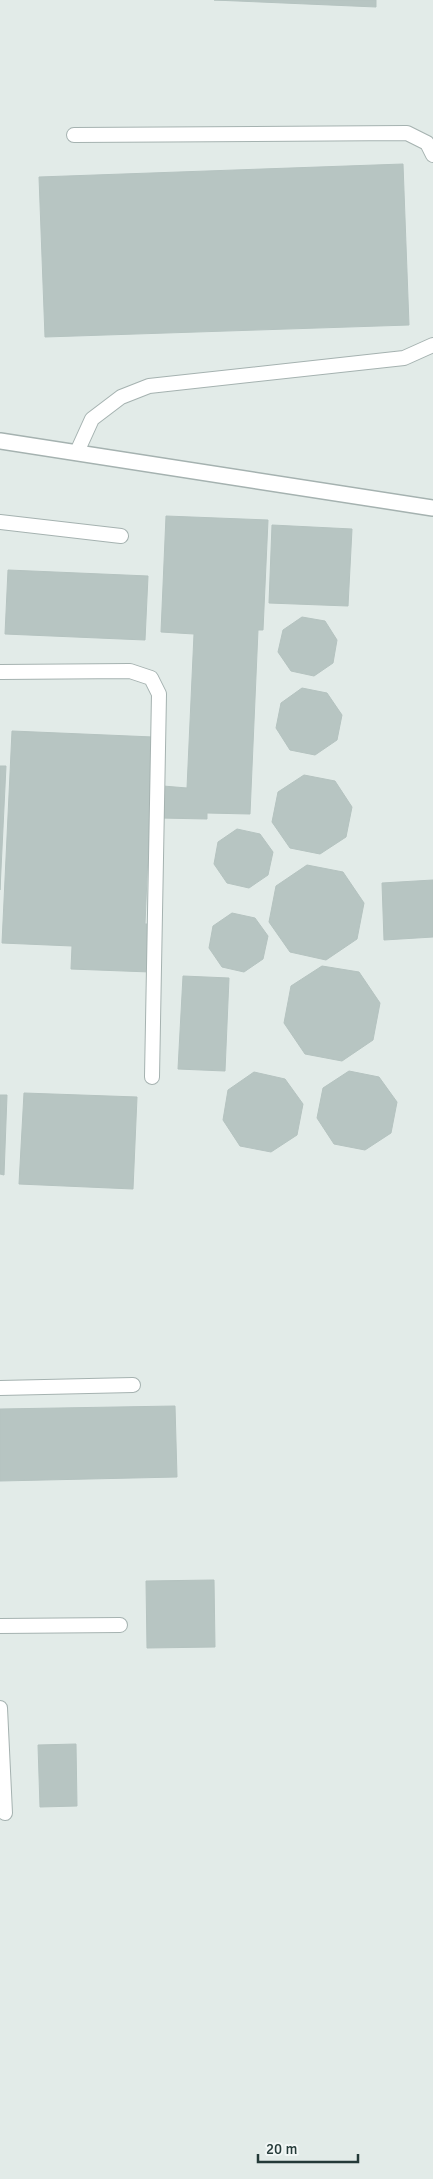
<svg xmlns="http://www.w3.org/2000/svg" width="433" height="2179" font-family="Signika,sans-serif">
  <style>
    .building { fill: #b7c5c2; stroke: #b5c3c0 }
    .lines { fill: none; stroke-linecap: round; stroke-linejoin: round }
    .service-casing { stroke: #a5b2b0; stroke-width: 16 }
    .tertiary-casing { stroke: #a5b2b0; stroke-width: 18 }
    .service { stroke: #fff; stroke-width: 14 }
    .tertiary { stroke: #fff; stroke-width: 15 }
  </style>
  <rect width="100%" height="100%" fill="#e2ebe8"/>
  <g class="building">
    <path d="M214,0H376V7Z"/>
    <path d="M403,164L409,325L45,337L39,177Z"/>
    <path d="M166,516L268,520L263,630H258L250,814L207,813V819L161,818L163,786L187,788L194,634L161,632Z"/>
    <path d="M272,525L352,529L348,606L269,603Z"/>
    <path d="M8,570L148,576L145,640L5,634Z"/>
    <path d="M302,617L325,621L337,640L333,663L314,676L291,671L278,652L283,630Z"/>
    <path d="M302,688L327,693L342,715L337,740L315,755L290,750L276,728L281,703Z"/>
    <path d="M12,731L153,737L145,924H152L150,972L71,969L72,946L2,943Z"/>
    <path d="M0,766H6L0,890Z"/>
    <path d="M304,775L335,781L352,807L346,837L320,854L290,848L272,822L278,792Z"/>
    <path d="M237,829L260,834L273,852L268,875L249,888L227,883L214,864L218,842Z"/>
    <path d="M307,865L343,872L364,903L357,939L326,960L290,952L269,922L276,886Z"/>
    <path d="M433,880V937L384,940L382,883Z"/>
    <path d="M232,913L255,918L268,936L263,959L244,972L222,967L209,948L213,926Z"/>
    <path d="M322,966L359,972L380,1003L373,1040L342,1061L305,1054L284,1023L291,986Z"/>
    <path d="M183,976L229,978L225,1071L178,1069Z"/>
    <path d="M349,1071L379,1077L397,1102L391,1133L365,1150L334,1144L317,1118L323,1088Z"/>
    <path d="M254,1072L285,1079L303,1104L297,1135L271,1152L240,1146L223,1120L228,1090Z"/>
    <path d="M24,1093L137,1097L133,1189L19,1184Z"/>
    <path d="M0,1095H7L4,1175L0,1174Z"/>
    <path d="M175,1406L177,1477L0,1481V1409Z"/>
    <path d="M214,1580L215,1647L147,1648L146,1581Z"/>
    <path d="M76,1744L77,1806L40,1807L38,1745Z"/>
  </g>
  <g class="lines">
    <defs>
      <g id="service">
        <path d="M74,135L407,133L427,143L433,155"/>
        <path d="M77,452L92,419L121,397L149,386L404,358L433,345"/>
        <path d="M0,522L121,536"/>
        <path d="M0,672L130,671L151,678L159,694L152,1077"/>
        <path d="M0,1388L133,1385"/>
        <path d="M0,1626L120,1625"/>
        <path d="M0,1708L5,1813"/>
      </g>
      <path id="tertiary" d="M0,441L433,508"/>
    </defs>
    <use href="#service" class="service-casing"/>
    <use href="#tertiary" class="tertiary-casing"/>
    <use href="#service" class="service"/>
    <use href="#tertiary" class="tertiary"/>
  </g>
  <path d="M258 2154v8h100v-8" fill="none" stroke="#243a38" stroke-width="2.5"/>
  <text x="266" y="2154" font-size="15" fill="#243a38" stroke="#f2f7f6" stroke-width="4" paint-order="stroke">20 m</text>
</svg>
